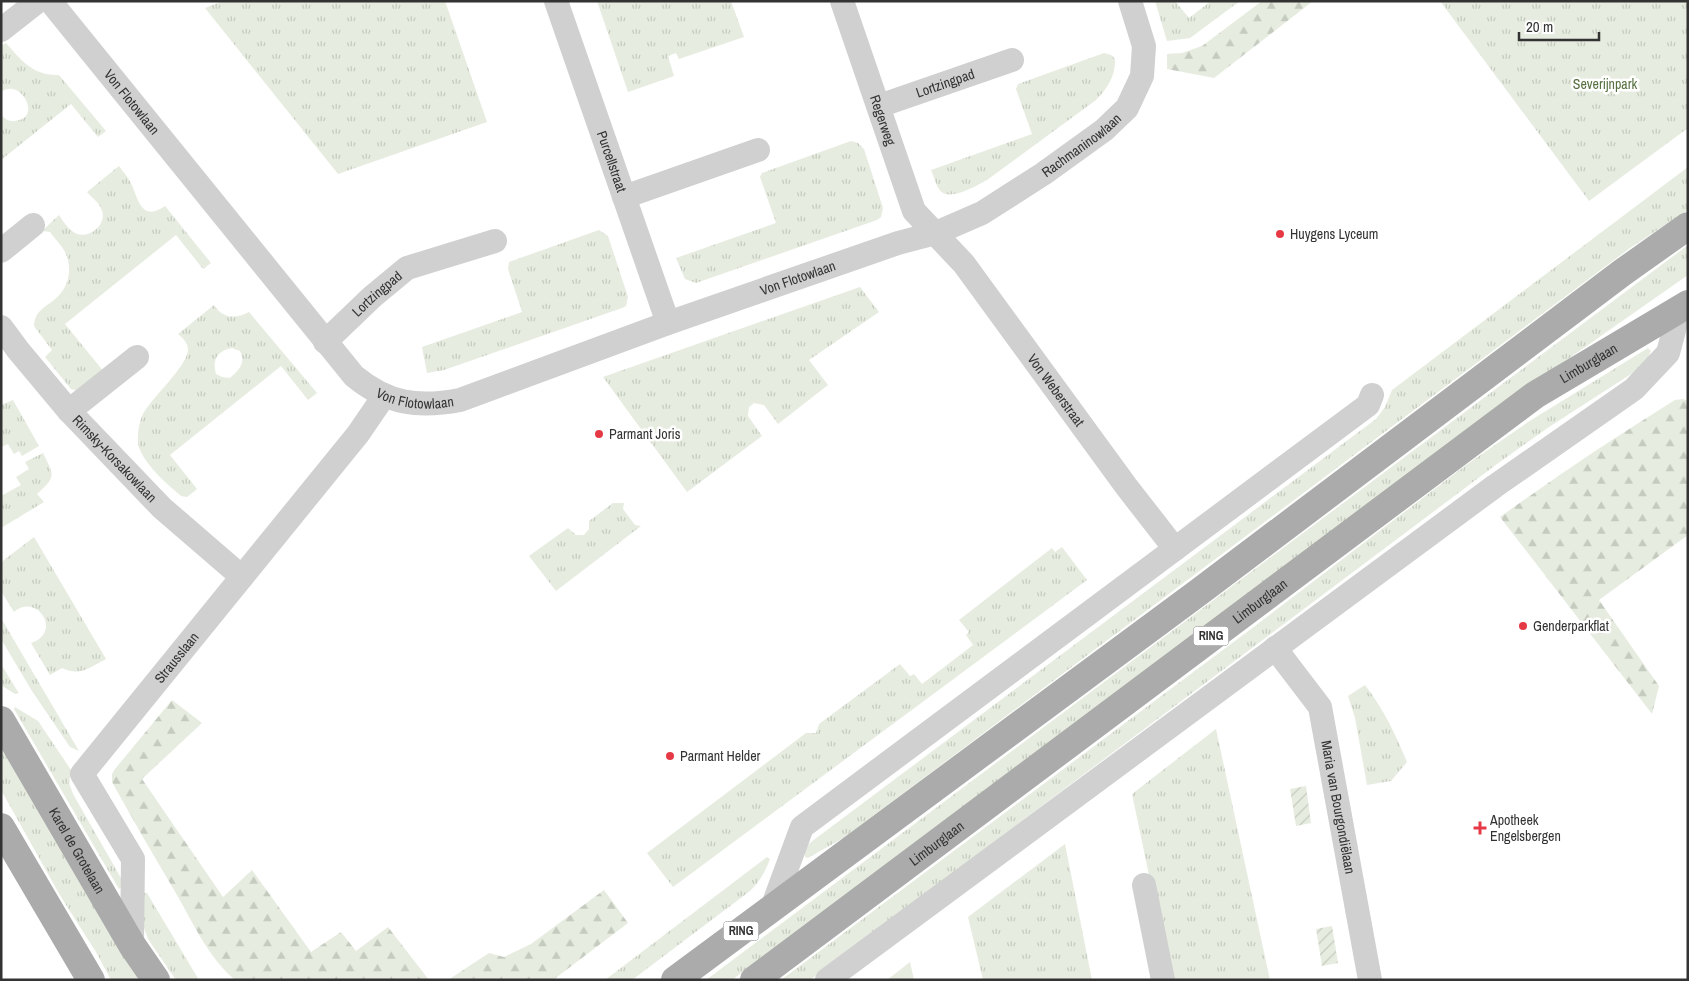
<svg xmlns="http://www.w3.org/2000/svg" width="1689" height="981" font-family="'Archivo Narrow',sans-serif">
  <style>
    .grass { fill: url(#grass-tufts); fill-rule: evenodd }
    .forest { fill: url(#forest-firs) }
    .garden { fill: url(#garden-furrows) }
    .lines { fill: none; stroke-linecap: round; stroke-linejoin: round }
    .street { stroke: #d0d0d0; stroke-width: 24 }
    .primary { stroke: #ababab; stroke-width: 28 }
    .poi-dot { fill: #e63946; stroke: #fff; stroke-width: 2 }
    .labels { text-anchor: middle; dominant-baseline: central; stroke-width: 5; stroke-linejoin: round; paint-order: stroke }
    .shield { fill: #fff; stroke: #707070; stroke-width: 1 }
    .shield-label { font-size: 12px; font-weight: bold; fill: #333 }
    .street-label { font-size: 14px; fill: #333; stroke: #fff }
    .park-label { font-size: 14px; fill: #56703f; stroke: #fff }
    .poi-label { font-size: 14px; fill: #333; stroke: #fff; text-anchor: start }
  </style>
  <defs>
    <pattern id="grass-tufts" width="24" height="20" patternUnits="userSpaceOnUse" patternTransform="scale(1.25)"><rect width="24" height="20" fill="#e6ecdf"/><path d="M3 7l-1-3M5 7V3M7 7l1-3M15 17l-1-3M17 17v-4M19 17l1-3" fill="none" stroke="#c6cbc0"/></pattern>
    <pattern id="forest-firs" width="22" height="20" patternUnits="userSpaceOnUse" patternTransform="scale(1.25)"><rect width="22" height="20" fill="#e6ecdf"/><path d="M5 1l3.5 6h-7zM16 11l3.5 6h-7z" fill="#c6cbc0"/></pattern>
    <pattern id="garden-furrows" width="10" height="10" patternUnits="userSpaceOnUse" patternTransform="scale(1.25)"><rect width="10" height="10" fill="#e6ecdf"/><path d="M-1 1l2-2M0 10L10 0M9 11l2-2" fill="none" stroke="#c6cbc0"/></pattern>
  </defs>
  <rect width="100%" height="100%" fill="#fff"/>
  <g class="grass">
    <path d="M223,1H445L487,122L338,174L205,8Z"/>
    <path d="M597,1H731L744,37L679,59L676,53L668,56L674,76L628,92Z"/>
    <path d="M1155,1H1175L1189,18L1211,1H1240L1190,38L1167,41Z"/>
    <path d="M1440,1H1688V128L1589,201Z"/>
    <path d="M6,43C21,60 33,76 59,75L106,131L98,137L71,104L1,160V115C5,119 10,122 15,121C43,119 21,77 1,92V46Z"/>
    <path d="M1104,53L1111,55L1115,59C1116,75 1107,89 1096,100L987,180C976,186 947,203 939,189C935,183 934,176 931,170L1032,134L1016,89L1018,84Z"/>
    <path d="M851,141L858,143L864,149L883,208L881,217L877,220L696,283L685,279L676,258L776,223L760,177L762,173Z"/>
    <path d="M119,166C123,172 128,177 131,183C138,198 141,223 165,206L211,263L203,269L176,235L65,324L104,372L78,391L71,389L45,357L52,350L34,326C35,311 44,308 54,300C68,289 73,271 66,254C63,247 55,239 50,232L42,231L59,215C63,221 68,229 75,233C88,240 107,225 102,211C100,203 92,198 87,192Z"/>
    <path d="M1688,167V210L1630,248L845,837L808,858L805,857C804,851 806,846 811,842L1376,419L1385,407L1392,390Z"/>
    <path d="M599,230L608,236L628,297L626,306L622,308L444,370L427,373L422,347L522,312L508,269L509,262Z"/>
    <path d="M1688,245V275L1455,438L732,980H706Z"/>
    <path d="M860,287L879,312L809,360L828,385L778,424L764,405L754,403L749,407L748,416L762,436L687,492L603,377Z"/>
    <path d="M214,305C223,319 235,319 249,312L317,393L308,400L281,366L170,455L197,489L187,497L181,496C167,484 148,468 140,450C136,441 138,426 142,416C149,400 187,367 188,350C188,343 183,338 178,334ZM232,348L240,351C246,363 239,370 230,378L222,377L216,374C212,359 217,351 232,348Z"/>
    <path d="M1648,348L1651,351L1646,362L1642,367L1549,427L1497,464L810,980H781L1255,626L1466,465L1528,422Z"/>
    <path d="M13,400L39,446L22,456L19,451L14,454L8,444L1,447V405Z"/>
    <path d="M43,453C54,476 57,476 37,494L44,502L1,528V496L21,485L16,477L29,469L25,462Z"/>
    <path d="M613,503H624L623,509L635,525L641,526L556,591L529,556L568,528L576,535H584L589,529V521Z"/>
    <path d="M34,537L106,659C90,667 80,677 62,668L50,675L31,643C64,632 36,592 14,612L1,591V564L4,560Z"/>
    <path d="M1062,547L1087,580L673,887L647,853L806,733H816L819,724L900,664L910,676L914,674L922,684L973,645L966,635L969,632L959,620L1052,548L1055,552Z"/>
    <path d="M1,618L79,751L70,747L32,691L1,639Z"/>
    <path d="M1,664L18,692V693L15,694L1,685Z"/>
    <path d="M1365,685C1384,710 1395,733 1407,762L1391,781L1367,785L1355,718L1348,696Z"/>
    <path d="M15,707L38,721L71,770L69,783L73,794L125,885L119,889L14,709Z"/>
    <path d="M1216,729L1270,980H1171L1132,794Z"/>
    <path d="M1,743L141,980H111L96,952L61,897L1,790Z"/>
    <path d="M1065,844L1092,980H983L968,917Z"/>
    <path d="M767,857L770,859C765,872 760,881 750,891L632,980H605Z"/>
    <path d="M144,893H147L199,980H176L148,939L143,925Z"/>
    <path d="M910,962L914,980H887Z"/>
  </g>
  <g class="forest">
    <path d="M1262,1H1313L1214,78L1167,69V54L1182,53L1202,46Z"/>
    <path d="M1683,399L1688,401V535L1599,600L1659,686L1652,714L1500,517C1557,476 1615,437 1675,400Z"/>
    <path d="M172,700L202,723L142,779L223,897L252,870L311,952L341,932L356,951L388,927L429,980H235C209,958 194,925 177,895C155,858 133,820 112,782V774L115,769Z"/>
    <path d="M604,890L628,923L553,980H448L489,953L504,957L531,944Z"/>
  </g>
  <g class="garden">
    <path d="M1306,786L1311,823L1296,826L1290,789Z"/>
    <path d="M1332,926L1338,963L1322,966L1316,929Z"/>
  </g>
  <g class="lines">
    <g class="street">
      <path id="s1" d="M50,1L354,376C388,404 418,408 460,400L668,323L898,243L936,233L982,213L1043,174L1104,130L1127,108L1142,76L1144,46L1130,1"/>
      <path id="s2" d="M556,1L668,323"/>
      <path id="s3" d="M842,1L914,211L964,264L1126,486L1175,549"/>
      <path d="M1,30L38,1"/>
      <path id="s4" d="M879,106L1012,60"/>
      <path d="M624,197L758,150"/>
      <path d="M1,251L33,225"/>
      <path id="s5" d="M1,327L18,350L69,411L162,508L242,577"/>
      <path id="s6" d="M325,342L372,297L407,268L495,241"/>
      <path d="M69,411L137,357"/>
      <path id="s7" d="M1275,648L1320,707L1370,980"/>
      <path d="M1144,885L1163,980"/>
      <path d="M772,908L802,827L1368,405L1372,395"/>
      <path id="s8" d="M132,945L133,859L82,774L358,434L384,396"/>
      <path d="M827,980L1495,486L1634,389L1668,353L1680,308"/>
    </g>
    <g class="primary">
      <path id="s9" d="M1,720L132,945L156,980"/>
      <path d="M1,827L91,980"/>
      <path d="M675,980L1199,592L1623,272L1688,226"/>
      <path id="s10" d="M754,980L1535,395L1688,304"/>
    </g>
  </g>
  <g class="poi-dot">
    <circle cx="1280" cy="234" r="5"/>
    <circle cx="599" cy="434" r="5"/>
    <circle cx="1523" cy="626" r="5"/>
    <circle cx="670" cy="756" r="5"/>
    <path d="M1477.5 820.5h5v5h5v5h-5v5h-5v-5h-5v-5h5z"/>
  </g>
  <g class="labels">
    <g class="shield">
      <rect x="1193.5" y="626.5" width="35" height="19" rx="4"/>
      <rect x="723.5" y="921.5" width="35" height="19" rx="4"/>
    </g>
    <g class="shield-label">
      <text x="1211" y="636">RING</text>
      <text x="741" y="931">RING</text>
    </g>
    <g class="street-label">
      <text stroke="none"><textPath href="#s4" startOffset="70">Lortzingpad</textPath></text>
      <text stroke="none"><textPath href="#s1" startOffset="130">Von Flotowlaan</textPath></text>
      <text stroke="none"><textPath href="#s3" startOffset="126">Regerweg</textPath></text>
      <text stroke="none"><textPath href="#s1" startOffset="1271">Rachmaninowlaan</textPath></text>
      <text stroke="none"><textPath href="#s2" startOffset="170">Purcellstraat</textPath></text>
      <text stroke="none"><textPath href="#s1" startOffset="955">Von Flotowlaan</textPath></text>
      <text stroke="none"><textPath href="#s6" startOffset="71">Lortzingpad</textPath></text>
      <text stroke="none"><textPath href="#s10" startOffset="1038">Limburglaan</textPath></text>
      <text stroke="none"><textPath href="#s3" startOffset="451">Von Weberstraat</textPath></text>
      <text stroke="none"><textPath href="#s1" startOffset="550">Von Flotowlaan</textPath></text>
      <text stroke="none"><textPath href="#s5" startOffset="174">Rimsky-Korsakowlaan</textPath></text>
      <text stroke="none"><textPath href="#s10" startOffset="632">Limburglaan</textPath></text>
      <text stroke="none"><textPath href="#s8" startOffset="335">Strausslaan</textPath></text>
      <text stroke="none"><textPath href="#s7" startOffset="176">Maria van Bourgondiëlaan</textPath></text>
      <text stroke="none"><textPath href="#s10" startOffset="228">Limburglaan</textPath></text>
      <text stroke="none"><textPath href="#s9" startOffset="151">Karel de Grotelaan</textPath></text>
    </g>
    <g class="park-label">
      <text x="1605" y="84">Severijnpark</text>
    </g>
    <g class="poi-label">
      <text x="1290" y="234">Huygens Lyceum</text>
      <text x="609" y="434">Parmant Joris</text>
      <text x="1533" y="626">Genderparkflat</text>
      <text x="680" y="756">Parmant Helder</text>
      <text x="1490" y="820">Apotheek<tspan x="1490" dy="16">Engelsbergen</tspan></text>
    </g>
  </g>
  <rect width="1689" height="981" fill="none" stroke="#333333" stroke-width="5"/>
  <path d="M1519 32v8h80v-8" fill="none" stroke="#333333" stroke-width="2.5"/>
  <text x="1526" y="32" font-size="15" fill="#333333" stroke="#ffffff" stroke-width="4" paint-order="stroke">20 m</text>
</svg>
